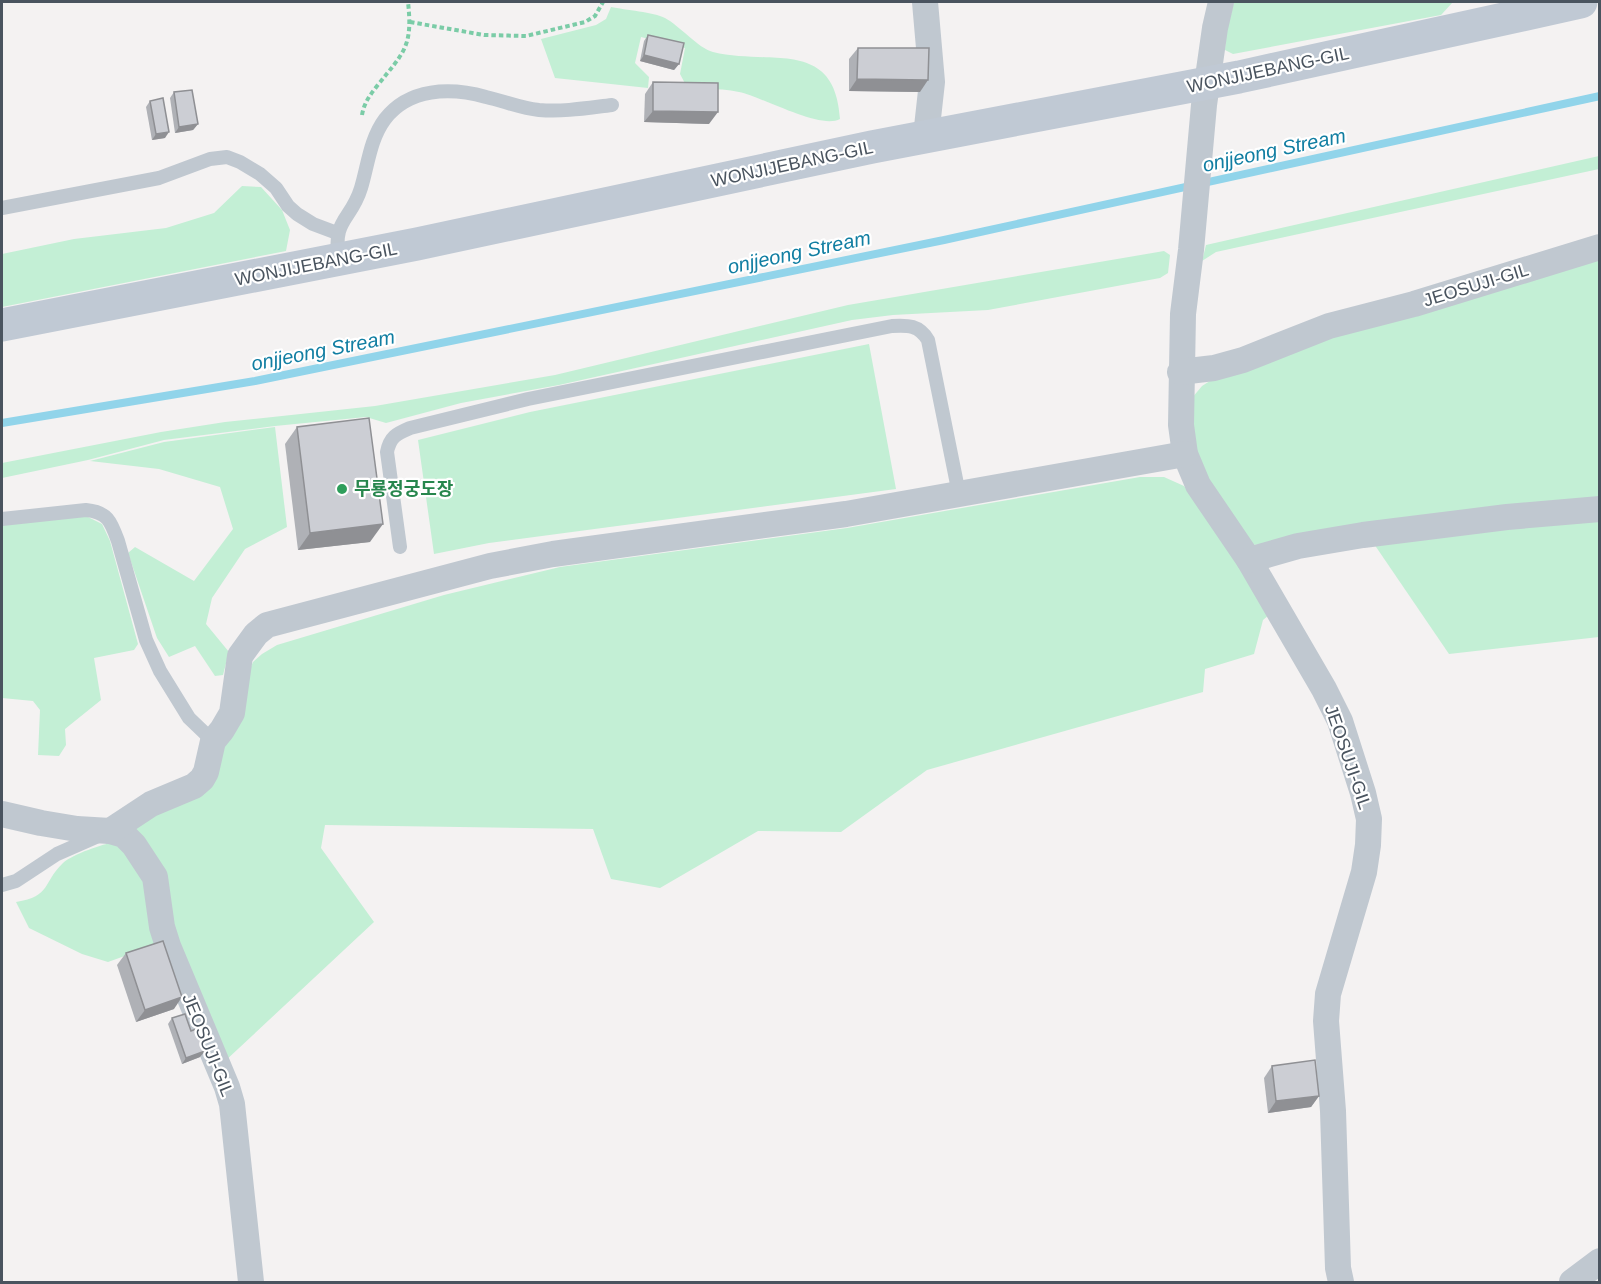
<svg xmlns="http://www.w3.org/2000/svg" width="1601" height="1284" font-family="Helvetica,'Noto Sans KR',sans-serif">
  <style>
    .green { fill: #c3efd5 }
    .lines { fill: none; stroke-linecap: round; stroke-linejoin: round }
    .stream { stroke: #91d4ea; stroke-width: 8 }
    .path { stroke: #7bcca7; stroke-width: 4; stroke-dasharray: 4.5 3; stroke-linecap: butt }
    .lane { stroke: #c0c8d0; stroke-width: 14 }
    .street { stroke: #c0c8d0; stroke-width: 26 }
    .secondary { stroke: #c0c9d4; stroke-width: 33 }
    .wall { fill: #afb1b6 }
    .shaded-wall { fill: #8f9094 }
    .building { fill: #ccced4; stroke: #8f9094; stroke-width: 1.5 }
    .leisure-dot { fill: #2e9e5b; stroke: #fff; stroke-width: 2 }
    .labels { text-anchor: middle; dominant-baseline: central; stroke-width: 4.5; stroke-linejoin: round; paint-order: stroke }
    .street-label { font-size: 18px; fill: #4a545f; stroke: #fff }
    .leisure-label { font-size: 18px; font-weight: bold; fill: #27864d; stroke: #fff; text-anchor: start }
    .water-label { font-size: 20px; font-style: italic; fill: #117ea2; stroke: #fff }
  </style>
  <rect width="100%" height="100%" fill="#f4f2f2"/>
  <g class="green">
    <path d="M1234,2H1453L1441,15L1233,54L1225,50L1226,34Z"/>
    <path d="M611,7C625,10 654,12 665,18C680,26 698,48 713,52C769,66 835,37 840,119C820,130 763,97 739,92C723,88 705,90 688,89L680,74L685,48L641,37L635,63L649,77L648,88L555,78L541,39L596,25L606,19Z"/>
    <path d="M1599,156V169L1216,252L1202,261L1206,245Z"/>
    <path d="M242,186L261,187L282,210L290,230L286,251L2,307V254L74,239L166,228L214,213Z"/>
    <path d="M1164,251L1170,255L1168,273L1160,278L988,310L893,315L852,320L559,385L461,403L386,423L366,417L275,426L164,440L88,460L2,478V463L161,432L225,422L375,406L555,375L848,305Z"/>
    <path d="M1599,255V500L1274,544L1251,545L1215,493L1195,449L1192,398L1202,386L1216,377L1306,342Z"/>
    <path d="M869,344L896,489L489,543L434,554L418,440L530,412Z"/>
    <path d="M275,427L287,527L245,549L212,598L206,624L229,652L223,675L215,676L195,646L169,657L157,638L128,553L135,547L194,581L233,529L220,487L159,469L90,461L164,442Z"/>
    <path d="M1140,477H1164L1184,486L1224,538L1269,615L1263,620L1254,654L1205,669L1203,692L927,770L841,832L758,831L660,888L611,879L593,829L325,825L321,848L374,922L224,1062L132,824L197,791L253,662L262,654L277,645L444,595L560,567L847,528Z"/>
    <path d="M1599,515V637L1449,654L1372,541Z"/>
    <path d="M86,516L102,524L110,541L138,644L134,650L94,658L101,700L65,729L66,745L59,756L38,755L40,710L33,701L2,698V524Z"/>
    <path d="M115,842L143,867L158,944L108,962L82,954L29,928L16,902C52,896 42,883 63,863C73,854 103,844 115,842Z"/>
  </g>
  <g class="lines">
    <path class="stream" d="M2,423L255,381L944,240L1600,96"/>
    <g class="path">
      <path d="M410,22L484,35L526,36L585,22L595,16L603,2"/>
      <path d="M362,115C364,103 370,95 377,86C404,52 413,47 408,2"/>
    </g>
    <g class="lane">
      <path d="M2,208L159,178L210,159L227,157L240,162L260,174L276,188L288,206L297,214L313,224L337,233"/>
      <path d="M339,259C332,219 351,221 361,188C368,165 370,139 385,119C409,88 450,87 486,97C504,101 520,108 539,110C564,112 587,108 612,105"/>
      <path d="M2,519L86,510C108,512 111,522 118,541L146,640L160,671L189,718L213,741"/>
      <path d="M400,547L387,452C390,437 396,434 410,428L528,399L892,326C908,325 919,325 928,340L959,494"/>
      <path d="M2,885L16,881L57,854L98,836"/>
    </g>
    <g class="street">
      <path d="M925,2L932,82L926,136"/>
      <path d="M1221,2L1215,28L1204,105L1191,250L1183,314L1181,425L1185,454L1198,485L1249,560L1324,689L1340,721L1363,793L1369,819L1368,845L1364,872L1328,994L1326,1021L1333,1111L1338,1268L1341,1282"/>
      <path d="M1180,372L1214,368L1243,360L1329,326L1414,304L1600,247"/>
      <path d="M1249,560L1298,546L1363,535L1507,517L1600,509"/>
      <path d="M2,814L41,823L77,829L110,831L124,835L134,845L155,877L162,927L168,946L227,1087L232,1104L251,1282"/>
      <path d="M110,831L151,804L194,786L202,779L206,772L213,741L222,730L232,713L240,656L256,634L267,625L490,566L553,554L846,514L1185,454"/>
      <path d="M1572,1282L1600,1261"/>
    </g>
    <path class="secondary" d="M2,325L417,244L872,147L1239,77L1581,2"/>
  </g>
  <g class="wall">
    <path d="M648,35L679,64L674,70L640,61L644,41Z"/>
    <path d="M858,48L920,92L849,91V59Z"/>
    <path d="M653,82L709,124L644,122L645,94Z"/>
    <path d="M174,92L198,124L193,130L175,133L170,98Z"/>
    <path d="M150,101L165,138L152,140L146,107Z"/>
    <path d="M297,427L370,542L298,550L285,444Z"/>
    <path d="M126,953L174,1009L136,1022L117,965Z"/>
    <path d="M172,1018L200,1057L182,1064L168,1024Z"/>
    <path d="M1272,1066L1319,1096L1311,1107L1268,1113L1264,1078Z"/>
  </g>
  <g class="shaded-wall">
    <path d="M644,55L679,64L674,70L640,61Z"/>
    <path d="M857,79L928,80L920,92L849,91Z"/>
    <path d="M653,111L718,112L709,124L644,122Z"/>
    <path d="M198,124L193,130L175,133L179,127Z"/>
    <path d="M169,132L165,138L152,140L156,134Z"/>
    <path d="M383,524L370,542L298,550L310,533Z"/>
    <path d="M182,997L174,1009L136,1022L145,1010Z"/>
    <path d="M205,1051L200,1057L182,1064L186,1058Z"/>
    <path d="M1319,1096L1311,1107L1268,1113L1276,1101Z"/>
  </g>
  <g class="building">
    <path d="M648,35L684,43L679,64L644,55Z"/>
    <path d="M858,48H929L928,80L857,79Z"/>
    <path d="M653,82L718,83V112L653,111Z"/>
    <path d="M192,90L198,124L179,127L174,92Z"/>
    <path d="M163,98L169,132L156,134L150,101Z"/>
    <path d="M369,418L383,524L310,533L297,427Z"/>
    <path d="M163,941L182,997L145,1010L126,953Z"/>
    <path d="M185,1014L191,1031L196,1029L205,1051L186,1058L172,1018Z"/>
    <path d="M1315,1060L1319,1096L1276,1101L1272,1066Z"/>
  </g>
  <circle class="leisure-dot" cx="342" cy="489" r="6"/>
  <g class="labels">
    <g class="street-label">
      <text transform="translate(1268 70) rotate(-12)">WONJIJEBANG-GIL</text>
      <text transform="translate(792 164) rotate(-12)">WONJIJEBANG-GIL</text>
      <text transform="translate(316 264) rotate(-11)">WONJIJEBANG-GIL</text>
      <text transform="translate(1476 285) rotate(-17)">JEOSUJI-GIL</text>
      <text transform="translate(1348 757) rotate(71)">JEOSUJI-GIL</text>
      <text transform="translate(208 1045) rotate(68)">JEOSUJI-GIL</text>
    </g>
    <g class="leisure-label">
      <text x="354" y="489">무룡정궁도장</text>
    </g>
    <g class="water-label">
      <text transform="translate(1274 150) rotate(-12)">onjjeong Stream</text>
      <text transform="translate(799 252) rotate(-12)">onjjeong Stream</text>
      <text transform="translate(323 350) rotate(-11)">onjjeong Stream</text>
    </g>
  </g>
  <rect width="1601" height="1284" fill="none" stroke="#4a545f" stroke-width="6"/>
</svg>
